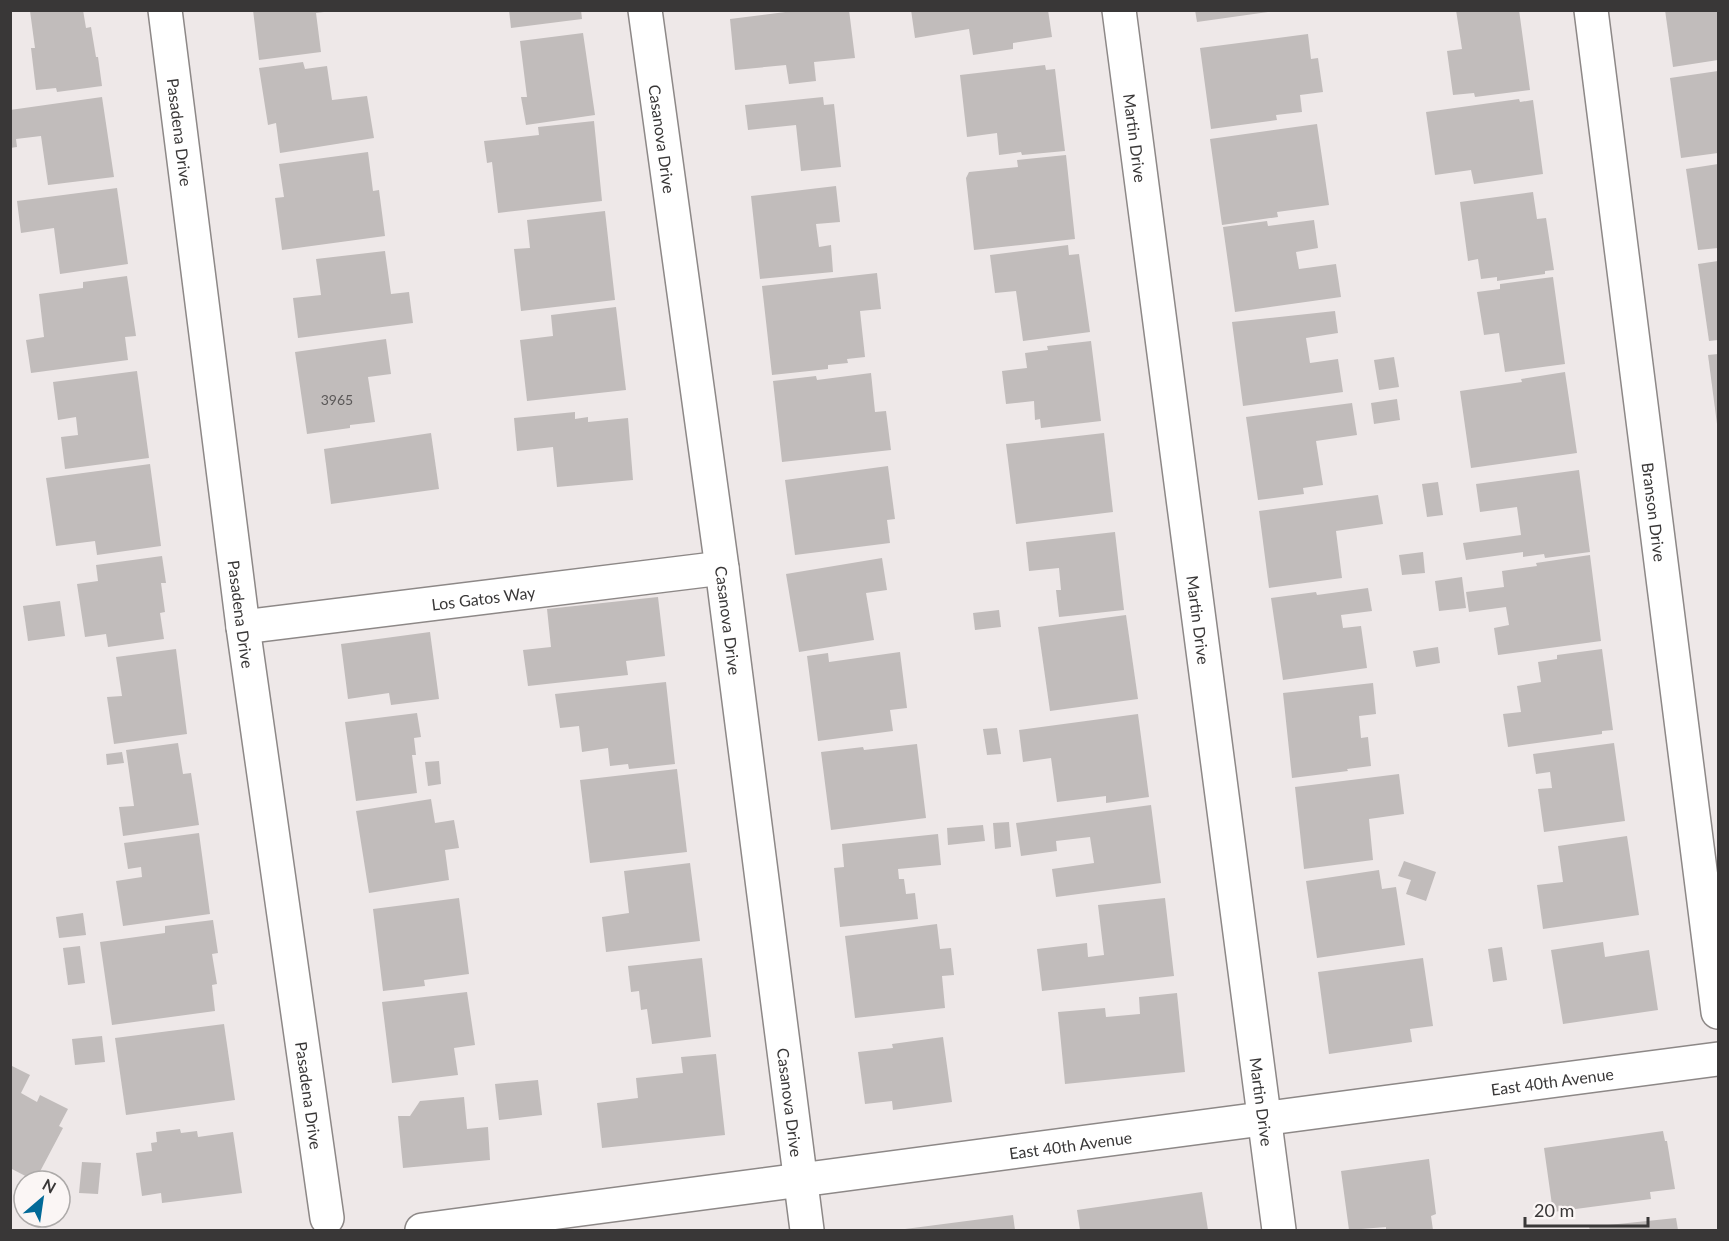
<svg xmlns="http://www.w3.org/2000/svg" width="1729" height="1241" font-family="Lato,sans-serif">
  <style>
    .building { fill: #c1bcbb }
    .lines { fill: none; stroke-linecap: round; stroke-linejoin: round }
    .street-casing { stroke: #8d8887; stroke-width: 36 }
    .street { stroke: #fff; stroke-width: 33 }
    .labels { text-anchor: middle; dominant-baseline: central; stroke-width: 5; stroke-linejoin: round; paint-order: stroke }
    .number-label { font-size: 14px; fill: #5b5858 }
    .street-label { font-size: 16px; fill: #393737; stroke: #fbf6f5 }
  </style>
  <rect width="100%" height="100%" fill="#eee8e8"/>
  <g class="building">
    <path d="M35,10H83L86,28L91,27L96,57H98L102,86L57,92L56,88L36,90L31,48H35L30,11Z"/>
    <path d="M253,10H323L324,12L316,13L321,52L259,60Z"/>
    <path d="M509,10H581L582,19L511,28Z"/>
    <path d="M801,10H849L855,58L814,62L816,81L789,84L786,65L735,70L730,19Z"/>
    <path d="M911,10H1048L1052,37L1013,43V49L973,55L969,29L915,38Z"/>
    <path d="M1195,10H1268V12L1197,22Z"/>
    <path d="M1456,10H1519L1530,90L1475,97L1474,93L1453,95L1447,51L1462,49Z"/>
    <path d="M1665,10H1718V60L1673,67Z"/>
    <path d="M583,33L595,115L526,125L521,97H527L520,41Z"/>
    <path d="M1308,34L1311,59L1318,58L1323,92L1300,95L1302,112L1276,115L1277,120L1211,129L1200,48Z"/>
    <path d="M303,62L305,69L327,66L332,100L367,96L374,138L280,153L276,123L268,125L259,68Z"/>
    <path d="M1045,65L1046,70L1055,69L1065,151L1022,155L1021,152L999,155L997,133L967,137L960,75Z"/>
    <path d="M1718,71V153L1681,158L1670,78Z"/>
    <path d="M102,97L114,177L48,185L41,136L16,139L17,147L10,148V110Z"/>
    <path d="M823,97L824,105L834,104L841,167L801,171L796,125L748,130L745,105Z"/>
    <path d="M1519,99L1520,102L1533,100L1543,174L1474,184L1471,170L1435,175L1426,112Z"/>
    <path d="M594,121L602,201L498,213L492,162L487,163L484,141L539,135L538,127Z"/>
    <path d="M1317,124L1329,205L1277,212L1278,217L1222,225L1210,139Z"/>
    <path d="M368,152L373,191L379,190L385,236L282,250L275,198L284,197L279,164Z"/>
    <path d="M1066,155L1075,239L974,250L966,178L969,172L1018,167L1017,160Z"/>
    <path d="M1718,164V248L1698,250L1686,169Z"/>
    <path d="M836,186L840,222L816,224L819,247L831,245L833,272L760,279L751,196Z"/>
    <path d="M117,188L128,264L60,274L54,228L21,233L17,201Z"/>
    <path d="M1533,192L1537,219L1546,218L1554,270L1545,271V274L1497,281V277L1481,279L1478,259L1468,261L1460,202Z"/>
    <path d="M605,211L615,300L521,311L514,249L530,248L527,220Z"/>
    <path d="M1314,220L1318,248L1296,252L1299,269L1336,264L1341,297L1235,312L1223,227L1267,221L1268,226Z"/>
    <path d="M1068,245L1069,255L1079,254L1090,332L1023,341L1016,291L995,293L990,255Z"/>
    <path d="M385,251L391,294L409,292L413,323L298,338L293,298L321,295L316,259Z"/>
    <path d="M1718,261V340L1709,341L1698,264Z"/>
    <path d="M877,273L881,309L860,311L865,357L847,359L848,363L828,365V369L772,375L762,286Z"/>
    <path d="M127,276L136,336L125,337L128,360L31,373L26,340L44,337L39,294L83,288V282Z"/>
    <path d="M1553,277L1565,364L1505,372L1499,333L1484,335L1477,292L1500,289V284Z"/>
    <path d="M616,307L626,390L527,401L520,340L553,336L551,315Z"/>
    <path d="M1335,311L1338,333L1306,338L1310,363L1338,359L1343,392L1243,406L1232,322Z"/>
    <path d="M386,339L391,374L368,377L375,422L350,425V428L307,434L295,352Z"/>
    <path d="M1091,341L1101,421L1041,428L1040,419L1035,420L1034,401L1006,404L1002,371L1027,368L1025,353L1048,350L1047,346Z"/>
    <path d="M1718,354V424H1717L1708,355Z"/>
    <path d="M1394,357L1399,387L1379,390L1374,360Z"/>
    <path d="M137,371L149,458L65,469L61,437L78,435L76,417L58,420L53,382Z"/>
    <path d="M1565,372L1577,453L1471,468L1460,391L1522,382L1521,379Z"/>
    <path d="M871,373L875,412L886,411L891,450L782,462L773,381L816,376L817,380Z"/>
    <path d="M1397,399L1400,420L1374,424L1371,403Z"/>
    <path d="M1352,403L1357,435L1316,441L1323,485L1303,488L1304,494L1258,500L1246,417Z"/>
    <path d="M575,412V419L588,417V422L628,418L633,480L557,487L553,447L517,451L514,418Z"/>
    <path d="M431,433L439,489L331,504L324,449Z"/>
    <path d="M1104,433L1113,512L1016,524L1006,444Z"/>
    <path d="M150,464L161,546L97,555L95,541L56,546L46,478Z"/>
    <path d="M888,466L895,519L887,520L890,543L795,555L785,480Z"/>
    <path d="M1579,470L1590,552L1545,558L1544,554L1523,557V552L1466,560L1463,543L1521,535L1517,507L1480,512L1476,484Z"/>
    <path d="M1438,482L1443,515L1427,517L1422,484Z"/>
    <path d="M1378,495L1383,524L1336,531L1342,578L1269,588L1259,511Z"/>
    <path d="M1115,532L1124,610L1059,617L1056,590H1061L1059,568L1029,571L1026,542Z"/>
    <path d="M1423,552L1425,573L1402,575L1399,555Z"/>
    <path d="M1590,555L1601,641L1498,655L1494,628L1509,625L1506,607L1469,612L1466,592L1504,587L1502,571L1537,566L1536,563Z"/>
    <path d="M162,556L166,583H161L165,612L160,613L164,639L108,647L106,634L85,637L77,584L98,581L96,565Z"/>
    <path d="M882,558L887,590L866,593L874,640L799,652L786,574Z"/>
    <path d="M1462,577L1466,608L1439,611L1435,581Z"/>
    <path d="M1368,588L1372,611L1341,615L1343,628L1361,626L1367,668L1283,680L1271,598L1316,592L1317,595Z"/>
    <path d="M658,597L665,656L626,661L628,675L528,686L523,650L551,647L547,609Z"/>
    <path d="M60,601L65,636L28,641L23,606Z"/>
    <path d="M999,610L1001,627L975,630L973,613Z"/>
    <path d="M1126,615L1138,699L1050,711L1038,627Z"/>
    <path d="M430,632L439,699L391,705L389,693L348,699L341,644Z"/>
    <path d="M1438,647L1440,663L1416,667L1413,651Z"/>
    <path d="M176,649L187,734L114,744L107,697L122,696L116,657Z"/>
    <path d="M1602,649L1613,730L1602,731V734L1508,747L1503,714L1521,712L1517,686L1541,682L1538,662L1557,659V655Z"/>
    <path d="M900,652L907,708L890,710L893,731L818,741L807,656L828,653L829,662Z"/>
    <path d="M666,682L675,764L629,769L628,764L610,766L608,748L582,752L579,726L560,728L555,694Z"/>
    <path d="M1373,683L1376,714L1359,716L1361,738L1368,737L1371,766L1347,769L1348,771L1292,778L1283,693Z"/>
    <path d="M417,713L421,737L414,738L416,755H412L417,793L356,801L345,722Z"/>
    <path d="M1138,714L1149,797L1106,803V796L1057,802L1051,758L1023,762L1019,730Z"/>
    <path d="M997,728L1001,754L987,755L983,729Z"/>
    <path d="M178,743L183,774L191,773L199,825L123,836L119,807L134,806L126,750Z"/>
    <path d="M1614,743L1625,821L1544,832L1538,789L1552,788L1550,772L1536,774L1533,754Z"/>
    <path d="M917,744L926,818L831,830L821,752L863,747L864,750Z"/>
    <path d="M122,752L124,763L107,765L106,754Z"/>
    <path d="M439,761L441,784L428,786L425,762Z"/>
    <path d="M677,769L687,852L590,863L580,780Z"/>
    <path d="M1399,774L1404,814L1369,819L1373,860L1304,869L1295,787Z"/>
    <path d="M431,799L435,823L454,820L459,848L445,850L449,880L369,893L356,811Z"/>
    <path d="M1151,805L1161,883L1056,897L1052,869L1094,863L1090,837L1056,841L1057,851L1021,856L1016,823Z"/>
    <path d="M1009,822L1011,847L995,849L993,823Z"/>
    <path d="M983,825L985,841L948,845L947,828Z"/>
    <path d="M199,833L210,914L123,926L116,881L142,877L141,867L128,869L124,843Z"/>
    <path d="M938,834L941,865L898,869L899,879H904L906,894L915,893L918,919L840,927L834,868L844,867L842,844Z"/>
    <path d="M1627,836L1639,915L1543,929L1537,885L1563,882L1558,846Z"/>
    <path d="M1404,861L1436,872L1426,901L1406,894L1411,880L1398,876Z"/>
    <path d="M690,863L700,941L606,952L602,917L629,913L624,871Z"/>
    <path d="M1379,870L1382,889L1396,887L1405,945L1317,958L1306,881Z"/>
    <path d="M459,898L469,974L424,980L425,986L383,991L373,909Z"/>
    <path d="M1165,898L1174,976L1042,991L1037,949L1087,943L1088,957L1104,955L1098,905Z"/>
    <path d="M83,913L86,935L59,938L56,917Z"/>
    <path d="M213,920L218,953L212,954L217,984L212,985L215,1011L112,1025L100,942L165,933V926Z"/>
    <path d="M937,924L940,949L951,948L954,975L942,976L945,1008L855,1018L845,936Z"/>
    <path d="M1603,942L1605,957L1649,950L1658,1010L1563,1024L1551,950Z"/>
    <path d="M80,946L85,983L68,985L63,948Z"/>
    <path d="M1502,947L1507,980L1493,982L1488,949Z"/>
    <path d="M702,958L711,1037L652,1044L647,1009L641,1010L639,991L631,992L628,966Z"/>
    <path d="M1423,958L1433,1026L1410,1029L1412,1042L1329,1054L1318,972Z"/>
    <path d="M467,992L475,1045L454,1048L458,1075L392,1083L382,1002Z"/>
    <path d="M1177,993L1185,1072L1065,1084L1058,1012L1105,1008L1106,1017L1140,1014L1139,997Z"/>
    <path d="M224,1024L235,1100L126,1115L115,1038Z"/>
    <path d="M102,1036L105,1062L75,1065L72,1039Z"/>
    <path d="M943,1037L952,1102L893,1110L892,1101L865,1104L858,1052L893,1048L892,1044Z"/>
    <path d="M716,1054L725,1135L602,1148L597,1103L638,1098L636,1078L683,1073L681,1057Z"/>
    <path d="M10,1065L30,1075L21,1093L37,1102L40,1095L68,1109L59,1126L63,1128L35,1181L10,1168Z"/>
    <path d="M538,1080L542,1115L499,1120L495,1084Z"/>
    <path d="M464,1097L467,1129L488,1127L490,1160L403,1168L398,1116H410L420,1101Z"/>
    <path d="M180,1129L181,1133L197,1131L198,1137L233,1132L242,1193L162,1203L161,1193L142,1196L136,1153L152,1151L151,1143L157,1142L156,1132Z"/>
    <path d="M1663,1131L1665,1141H1667L1675,1189L1650,1192L1651,1199L1553,1212L1544,1148Z"/>
    <path d="M1429,1159L1436,1214L1431,1216L1433,1230H1386V1227L1349,1230L1341,1171Z"/>
    <path d="M82,1162L101,1163L98,1194L79,1193Z"/>
    <path d="M1202,1192L1208,1230H1080L1077,1210Z"/>
    <path d="M1013,1215L1015,1230H905V1229Z"/>
    <path d="M1676,1218L1678,1230H1590L1589,1227Z"/>
  </g>
  <g class="lines">
    <defs>
      <g id="street">
        <path id="s1" d="M165,10L243,627L327,1218"/>
        <path id="s2" d="M645,10L722,568L807,1230"/>
        <path id="s3" d="M1119,10L1279,1230"/>
        <path id="s4" d="M1591,10L1718,1012"/>
        <path id="s5" d="M243,627L722,568"/>
        <path id="s6" d="M422,1230C855,1174 1286,1115 1718,1059"/>
      </g>
    </defs>
    <use href="#street" class="street-casing"/>
    <use href="#street" class="street"/>
  </g>
  <g class="labels">
    <g class="number-label">
      <text x="337" y="399">3965</text>
    </g>
    <g class="street-label">
      <text stroke="none"><textPath href="#s1" startOffset="123">Pasadena Drive</textPath></text>
      <text stroke="none"><textPath href="#s2" startOffset="130">Casanova Drive</textPath></text>
      <text stroke="none"><textPath href="#s3" startOffset="129">Martin Drive</textPath></text>
      <text stroke="none"><textPath href="#s4" startOffset="506">Branson Drive</textPath></text>
      <text stroke="none"><textPath href="#s5" startOffset="242">Los Gatos Way</textPath></text>
      <text stroke="none"><textPath href="#s1" startOffset="609">Pasadena Drive</textPath></text>
      <text stroke="none"><textPath href="#s2" startOffset="616">Casanova Drive</textPath></text>
      <text stroke="none"><textPath href="#s3" startOffset="615">Martin Drive</textPath></text>
      <text stroke="none"><textPath href="#s6" startOffset="1140">East 40th Avenue</textPath></text>
      <text stroke="none"><textPath href="#s1" startOffset="1095">Pasadena Drive</textPath></text>
      <text stroke="none"><textPath href="#s2" startOffset="1102">Casanova Drive</textPath></text>
      <text stroke="none"><textPath href="#s3" startOffset="1101">Martin Drive</textPath></text>
      <text stroke="none"><textPath href="#s6" startOffset="654">East 40th Avenue</textPath></text>
    </g>
  </g>
  <rect width="1729" height="1241" fill="none" stroke="#393737" stroke-width="24"/>
  <g transform="translate(42 1199) rotate(29)"><circle r="28" fill="#fbf6f5" stroke="#adaaa9" stroke-width="1.5"/>
  <path d="M0-4.5L10 22L0 15L-10 22Z" fill="#026a98"/>
  <text y="-9" font-size="16" font-weight="bold" text-anchor="middle" fill="#393737">N</text>
  </g>
  <path d="M1525 1217v9h123v-9" fill="none" stroke="#393737" stroke-width="3"/>
  <text x="1534" y="1217" font-size="18" fill="#393737" stroke="#fbf6f5" stroke-width="4.5" paint-order="stroke">20 m</text>
</svg>
